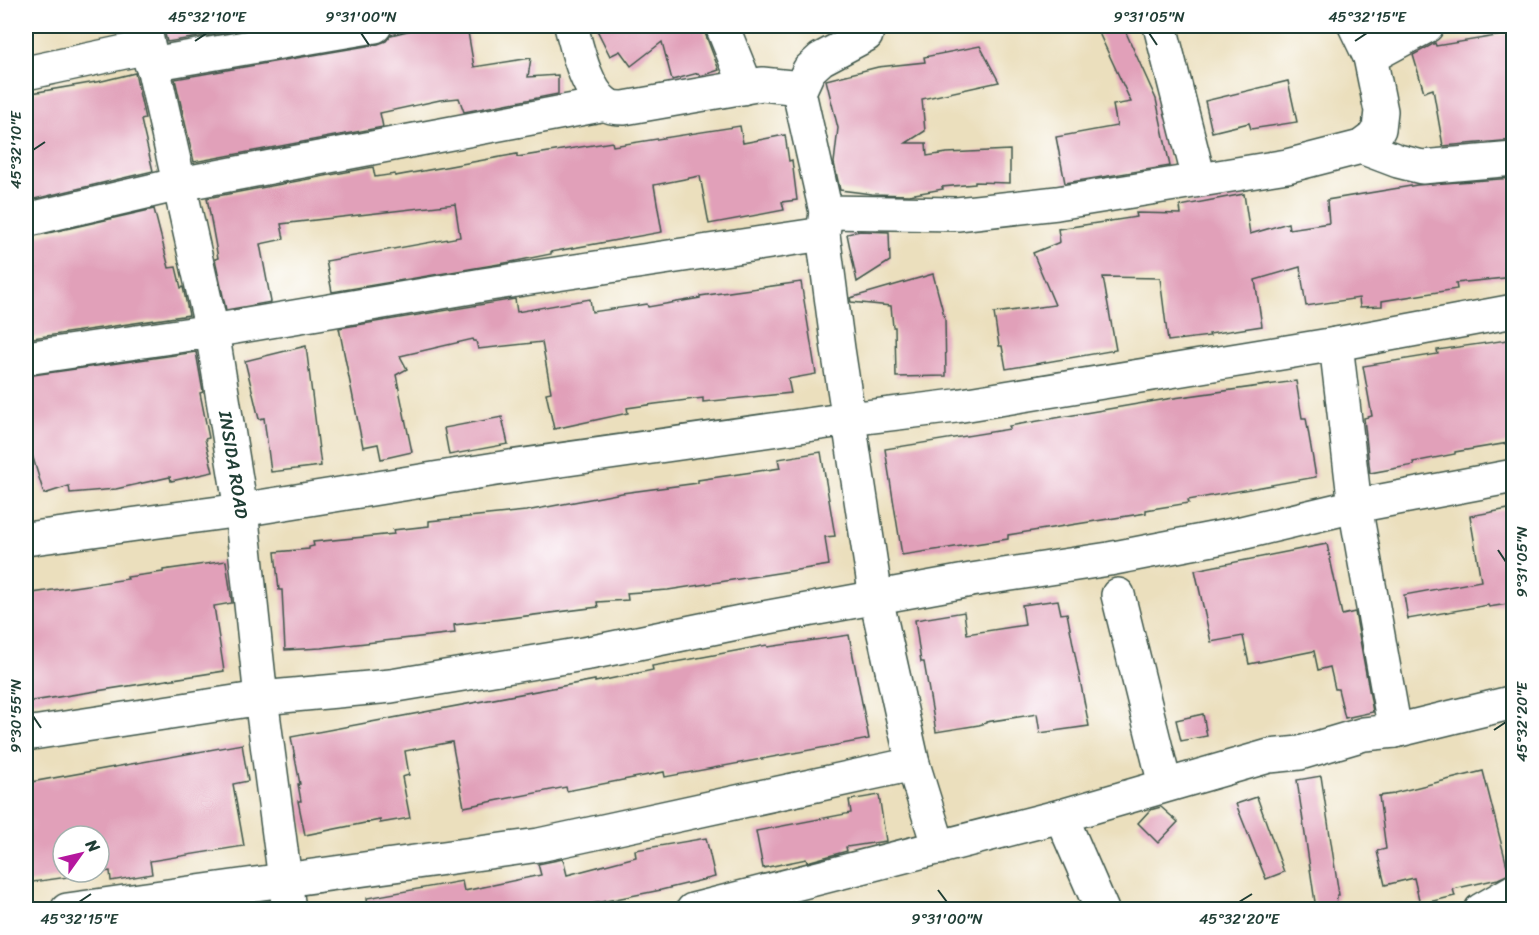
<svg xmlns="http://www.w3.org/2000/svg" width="1539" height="935" font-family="Sriracha,sans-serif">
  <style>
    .building { fill: #e1a0b9; fill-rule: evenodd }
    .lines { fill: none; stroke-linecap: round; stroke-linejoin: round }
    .minor-casing { stroke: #3e5549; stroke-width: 36 }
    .minor { stroke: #fff; stroke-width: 33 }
    .ticks { fill: none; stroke: #1f3d34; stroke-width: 2 }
    .labels { text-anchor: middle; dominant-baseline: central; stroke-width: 5; stroke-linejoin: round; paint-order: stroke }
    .street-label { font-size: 18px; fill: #1f3d34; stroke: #fff }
    .neatline { fill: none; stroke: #1f3d34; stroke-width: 2 }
    .ticks-label { font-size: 15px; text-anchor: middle; fill: #1f3d34 }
  </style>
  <rect width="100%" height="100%" fill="#fff"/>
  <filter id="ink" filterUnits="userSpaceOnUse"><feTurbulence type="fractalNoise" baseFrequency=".0167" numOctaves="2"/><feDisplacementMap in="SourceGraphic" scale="12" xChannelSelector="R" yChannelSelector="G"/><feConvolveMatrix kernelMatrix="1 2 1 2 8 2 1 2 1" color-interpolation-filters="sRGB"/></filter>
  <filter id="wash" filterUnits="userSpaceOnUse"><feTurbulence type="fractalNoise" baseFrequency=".008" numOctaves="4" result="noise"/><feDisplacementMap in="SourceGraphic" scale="24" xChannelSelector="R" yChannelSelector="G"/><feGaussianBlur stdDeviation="1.35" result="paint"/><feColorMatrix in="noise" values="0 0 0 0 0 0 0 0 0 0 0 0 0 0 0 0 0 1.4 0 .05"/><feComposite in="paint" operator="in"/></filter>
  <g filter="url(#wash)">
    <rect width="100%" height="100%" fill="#ebdfbd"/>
    <g id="blocks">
      <g class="building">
        <path d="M163,26H266L167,42Z"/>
        <path d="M453,26H467L474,67L531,58L528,77L558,75V94L464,112L459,98L440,100L380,113L383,127L194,162L175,79L378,44L386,41L391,35L420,28V30Z"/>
        <path d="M595,26H704L705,33L719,70L707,74L700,76L698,73L672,80L662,42L631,66L620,51L610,56Z"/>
        <path d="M1123,26L1156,99L1170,166L1065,183L1056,137L1117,126L1113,105L1131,102L1099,33Z"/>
        <path d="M1508,34L1514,61V140L1443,146L1433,89L1424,92L1413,55L1435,43L1436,46Z"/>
        <path d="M980,46L999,82L922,99L925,131L906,143H926L927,156L947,153L1010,150V183L975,182V184L942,187L943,189L909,195L872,194L840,190L834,163L838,128L826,80L878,67L925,62L924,57Z"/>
        <path d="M135,73L145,119L141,120L153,171L26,201V94L102,81Z"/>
        <path d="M1288,81L1297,122L1251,129L1249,123L1212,132L1205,101Z"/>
        <path d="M740,126L743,143L785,135L789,161L792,160L797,200L782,202L784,210L709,224L700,176L654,185L662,232L551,252V254L511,262L332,292L326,261L460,237L455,204L281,224L284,239L260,244L271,302L226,310L215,259L218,258L207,198L373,167L375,177L395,174V176L517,154V157L612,142L613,146Z"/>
        <path d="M1514,178V277L1456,283L1457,289L1382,301V306L1360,307L1359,298L1306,306L1300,267L1255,280L1262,326L1209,334L1210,336L1168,341L1160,278L1103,277L1116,350L1006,369L1002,346H999L994,313L1055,305L1033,253L1060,242L1058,229L1137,217L1136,213L1181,214L1180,206L1244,194L1250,234L1288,223L1289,229L1329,223L1327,200L1417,185Z"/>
        <path d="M154,209L169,268L176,267L181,288L183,287L189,315L26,339V238Z"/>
        <path d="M860,231L889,232L890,261L857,282L847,234Z"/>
        <path d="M933,274L945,319L946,376L896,377L895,327H893L891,306L851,302L850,298Z"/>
        <path d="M801,282L816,374L788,379L791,393L703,402V398L655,404L627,408L628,413L554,429L546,393L551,392L542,342L478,349L476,341H474L473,339L400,356L407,369L396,375L412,452L381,459L378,444L363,447L339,328L515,299L517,312L590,299L592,312L647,304L648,307L700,298V296Z"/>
        <path d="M1514,339V442L1455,452V454L1413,462L1414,465L1370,473L1364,418L1372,416L1363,366L1438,354L1437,350Z"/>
        <path d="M306,346L321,466L271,472L264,418L259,419L245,361Z"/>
        <path d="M196,352L203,392L200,393L209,438L205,439L213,472L171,481L170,477L116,489L70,493L69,486L44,494L26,435V376Z"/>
        <path d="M1296,381L1302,418H1306L1316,477L1188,500L1189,503L1146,510V513L1008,535V539L902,555L885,449L1010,429L1009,426L1167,399Z"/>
        <path d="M502,417L508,444L449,455L444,428Z"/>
        <path d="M821,452L835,536L825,537L829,565L668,590L627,593L628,600L597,602L598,607L454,625L455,633L321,648L285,650L282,590H279L275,552L309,549V547L314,546L313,542L394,534L393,530L429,526V521L526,511L622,493L698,483V480L780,468L778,459Z"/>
        <path d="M1514,508V603L1489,607L1488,605L1408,619L1404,595L1481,581L1470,516Z"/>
        <path d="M1327,544L1342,615L1355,612L1373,712L1345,718L1338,689H1335L1330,667L1318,670L1314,651L1249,664L1243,636L1211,642L1195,570Z"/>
        <path d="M226,561L232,603L214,606L224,671L26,702V594L128,579L127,577L163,572V570Z"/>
        <path d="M1058,600L1061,614L1067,613L1089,726L1040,733L1037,714L986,722V723L979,725L936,732L924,662H921L915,620L964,612L967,634L1025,625L1022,605Z"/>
        <path d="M849,635L869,739L665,777L664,772L567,791L566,787L464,807L452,742L405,751L409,775L402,777L410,818L380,823V820L305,835L298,801H301L298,784H300L291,737L595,680V682L653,670L652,666L703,657L767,645L768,647Z"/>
        <path d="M1203,714L1207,736L1181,741L1176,720Z"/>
        <path d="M242,744L248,781L233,784L244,846L150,861L152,874L111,881L110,871L26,883V783ZM63,836H99V872H63Z"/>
        <path d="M1483,771L1509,874L1498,879L1453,889L1455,896L1420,904L1414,878L1385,885L1377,851L1386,849L1379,796L1394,794V793Z"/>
        <path d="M1321,776L1339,895H1337L1336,909H1316L1297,780Z"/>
        <path d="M879,795L886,841L846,847L847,851L807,862L806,859L763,868L756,831L851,813L849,800Z"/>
        <path d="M1257,797L1284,872L1266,879L1236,804Z"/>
        <path d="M1161,807L1178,822L1158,843L1138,823L1150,810Z"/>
        <path d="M706,838L715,877L661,890L566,909H368L367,898L462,881L464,891L541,875L538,864L563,859L567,875L636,857L635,850Z"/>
      </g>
    </g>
  </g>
  <g filter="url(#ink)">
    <use href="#blocks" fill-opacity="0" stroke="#3e5549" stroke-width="1.5"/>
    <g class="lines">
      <defs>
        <g id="minor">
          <path id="s1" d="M144,26L212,331L241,510L261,698L289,910"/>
          <path d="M571,26C577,48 586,90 606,104C611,108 618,108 624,108L762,84L791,87L799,92"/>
          <path d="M722,26L741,73L742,88"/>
          <path d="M868,26L866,35L821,59L809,70L799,92L826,212L823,234L838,349L876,598L913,764L939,848"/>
          <path d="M1160,26L1199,179"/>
          <path d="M1370,57L1427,26"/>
          <path d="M151,64L375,26"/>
          <path d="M26,73L148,47"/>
          <path d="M1361,147L1398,161L1422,167L1514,159"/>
          <path d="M826,212L957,214L1057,203L1287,166L1361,147L1373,138L1379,129L1381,111L1370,57L1355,26"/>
          <path d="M26,220L180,184L606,104"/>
          <path d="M1336,344L1355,506L1395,731"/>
          <path d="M26,358L212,331L483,285L823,234"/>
          <path d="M26,539L241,510L496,469L849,419L956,406L1336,344L1514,311"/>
          <path d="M1118,595L1165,785"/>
          <path d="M26,734L261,698L391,686L589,653L741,622L971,580L1109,559L1233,535L1355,506L1514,476"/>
          <path d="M1061,816L1102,910"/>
          <path d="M67,910L539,845L913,764"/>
          <path d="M693,910L1061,816L1269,756L1300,753L1364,734L1395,731L1514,702"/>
          <path d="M1481,910L1514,891"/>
        </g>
      </defs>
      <use href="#minor" class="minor-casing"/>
      <use href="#minor" class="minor"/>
    </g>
  </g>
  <path class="ticks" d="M361,33L369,45M1149,33L1157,45M195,41L207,33M1355,41L1367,33M33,150L45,142M1498,550L1506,562M33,716L41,728M1494,730L1506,722M938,890L947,902M79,902L91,894M1239,902L1252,894"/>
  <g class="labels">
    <g class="street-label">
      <text stroke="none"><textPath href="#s1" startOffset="448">INSIDA ROAD</textPath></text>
    </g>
  </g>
  <rect width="1539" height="935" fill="none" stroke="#fff" stroke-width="66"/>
  <g transform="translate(81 854) rotate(56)"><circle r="28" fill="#ffffff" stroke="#a5b1ae" stroke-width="1.5"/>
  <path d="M0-4.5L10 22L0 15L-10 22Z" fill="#b5179e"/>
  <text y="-9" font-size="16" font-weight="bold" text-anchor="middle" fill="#1f3d34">N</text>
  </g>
  <rect x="33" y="33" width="1473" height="869" class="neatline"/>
  <g class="ticks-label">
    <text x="207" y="22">45°32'10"E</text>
    <text x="361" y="22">9°31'00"N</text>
    <text x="1149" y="22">9°31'05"N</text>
    <text x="1367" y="22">45°32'15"E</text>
    <text transform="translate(16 150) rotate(-90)" y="5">45°32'10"E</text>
    <text transform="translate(1522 562) rotate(-90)" y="5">9°31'05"N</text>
    <text transform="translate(16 716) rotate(-90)" y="5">9°30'55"N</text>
    <text transform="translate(1522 722) rotate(-90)" y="5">45°32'20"E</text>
    <text x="79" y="924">45°32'15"E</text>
    <text x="947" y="924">9°31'00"N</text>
    <text x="1239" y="924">45°32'20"E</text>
  </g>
</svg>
